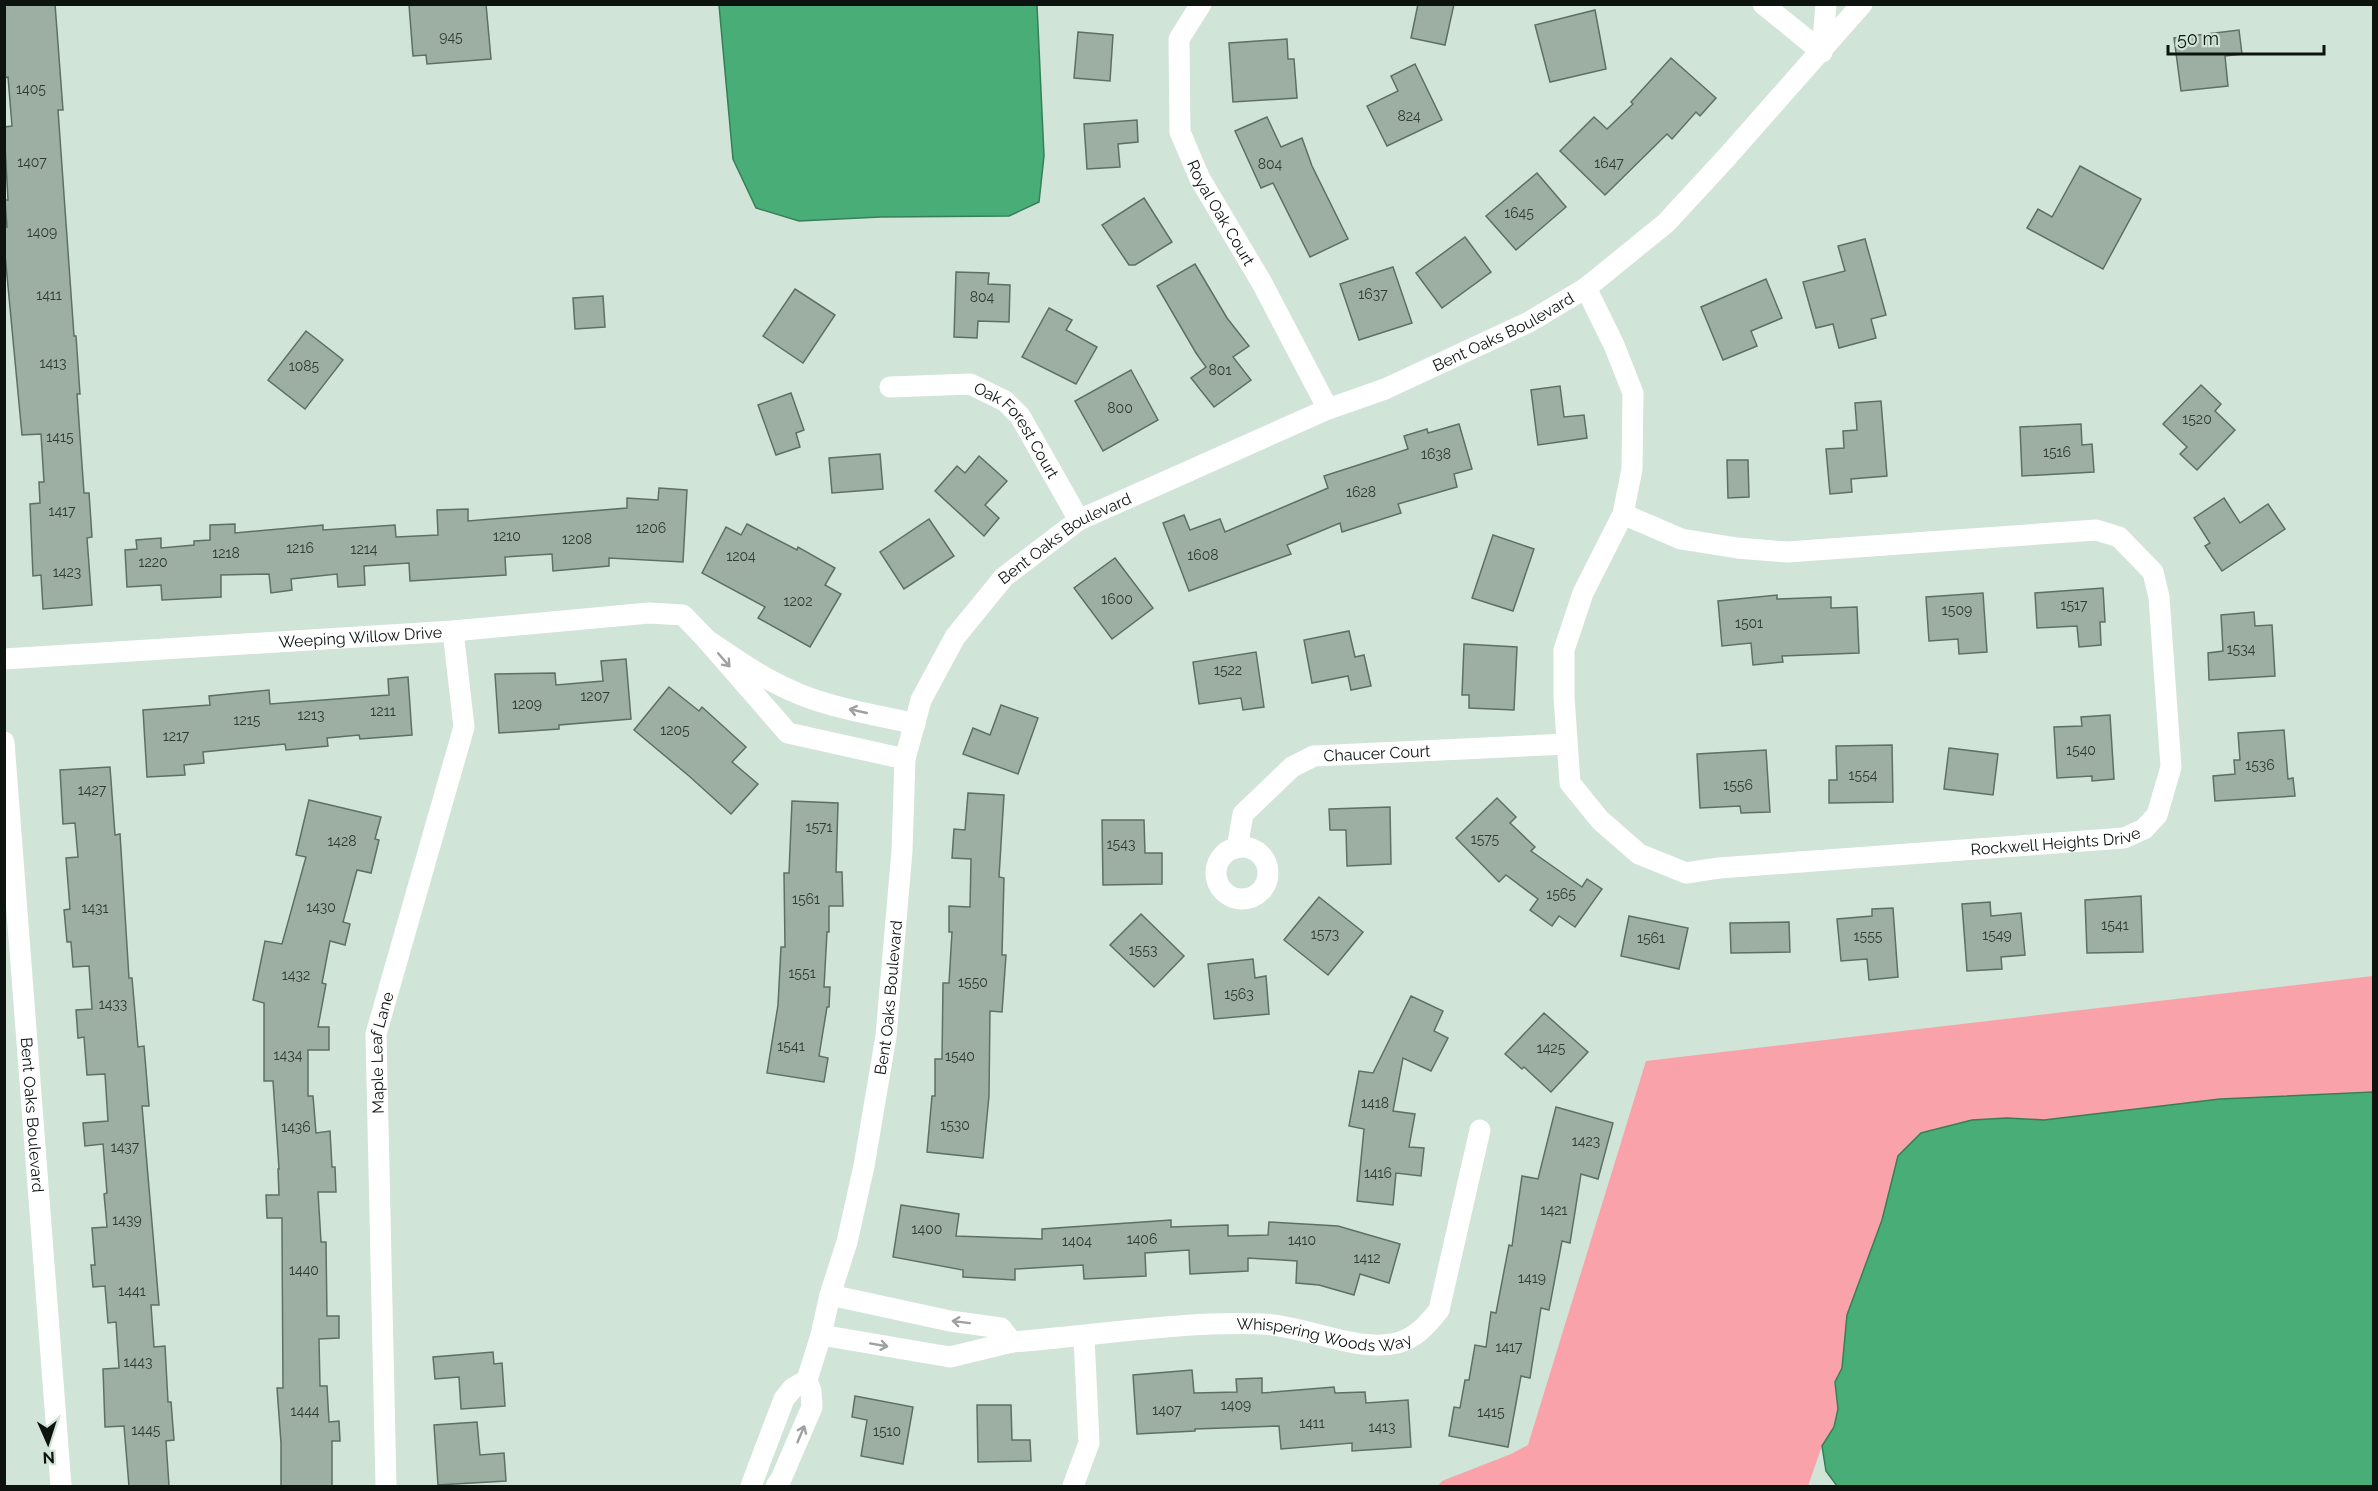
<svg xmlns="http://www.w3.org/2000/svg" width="2378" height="1491" font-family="Raleway,sans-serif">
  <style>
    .green { fill: #f9a2a9 }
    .water { fill: #49ad77; stroke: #377f58; stroke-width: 1.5 }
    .building { fill: #9cafa2; stroke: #5e7065; stroke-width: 1.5 }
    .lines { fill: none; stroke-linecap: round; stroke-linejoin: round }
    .minor { stroke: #fff; stroke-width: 21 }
    .oneway { stroke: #9ea19f }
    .labels { text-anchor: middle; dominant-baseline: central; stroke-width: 4.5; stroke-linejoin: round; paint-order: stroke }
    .number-label { font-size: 14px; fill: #313b34 }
    .street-label { font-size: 16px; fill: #0d1410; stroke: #d0e4d7 }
  </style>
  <rect width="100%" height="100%" fill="#d0e4d7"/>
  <path class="green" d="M2373,976V1092L2220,1099L2044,1120L2007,1118L1898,1156L1882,1220L1847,1315L1842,1368L1835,1382L1838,1409L1834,1427L1822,1446L1808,1486H1438L1442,1481L1511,1454L1528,1445L1646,1061Z"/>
  <g class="water">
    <path d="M719,5H1037L1044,156L1039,202L1009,216L880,217L799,221L756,208L733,159Z"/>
    <path d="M2373,1092V1486H1837L1826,1471L1822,1446L1834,1427L1838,1409L1835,1382L1842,1368L1847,1315L1882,1220L1898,1156L1921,1133L1972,1120L2007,1118L2044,1120L2220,1099Z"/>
  </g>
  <g class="building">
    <path d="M4,4H55L63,110H58L74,336H76L80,394H77L84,493H89L92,537L87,538L92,605L43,609L41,575L33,576L30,504L40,503L39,482H44L41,434L22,435L4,244V227H7L5,200H8L4,127L12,126L8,77L4,78Z"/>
    <path d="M486,4L491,59L427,64L426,55L413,56L409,5Z"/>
    <path d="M1418,4H1454L1445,45L1411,38Z"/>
    <path d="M1595,10L1606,69L1550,82L1535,25Z"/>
    <path d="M2239,30L2242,54L2225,56L2228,86L2181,91L2174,38Z"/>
    <path d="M1078,32L1113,35L1110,81L1074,78Z"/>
    <path d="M1287,39L1288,59H1294L1297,98L1233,102L1229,43Z"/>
    <path d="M1671,58L1716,98L1700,116L1696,112L1672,139L1667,134L1605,195L1560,151L1594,117L1607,129L1633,104L1631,102Z"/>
    <path d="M1415,64L1442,120L1387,146L1367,106L1398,91L1391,76Z"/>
    <path d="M1267,117L1281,147L1302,138L1312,166L1348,239L1310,257L1273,183L1261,188L1235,131Z"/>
    <path d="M1137,120L1138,142L1118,144L1120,167L1087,169L1084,124Z"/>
    <path d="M2080,166L2141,199L2103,269L2027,228L2038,209L2052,217Z"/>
    <path d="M1537,173L1566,207L1516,250L1486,216Z"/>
    <path d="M1144,198L1172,242L1135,265H1129L1102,225Z"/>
    <path d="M1465,237L1491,272L1442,308L1416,273Z"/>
    <path d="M1865,239L1886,315L1871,319L1876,338L1839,348L1833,324L1816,328L1803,282L1845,271L1838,246Z"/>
    <path d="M1195,264L1227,318L1249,346L1233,357L1251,380L1214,407L1191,378L1206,367L1196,353L1157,286Z"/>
    <path d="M1393,267L1412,323L1359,340L1340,284Z"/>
    <path d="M956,272L989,273L988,284L1010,285L1009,322L978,321L977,338L954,337Z"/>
    <path d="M1766,279L1782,318L1751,331L1757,346L1723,360L1701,307Z"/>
    <path d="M795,289L835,315L803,363L763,336Z"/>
    <path d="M603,296L605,327L575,329L573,298Z"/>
    <path d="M1049,308L1072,320L1066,330L1097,347L1076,384L1022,357Z"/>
    <path d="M306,331L343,360L305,409L268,380Z"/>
    <path d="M1131,370L1158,420L1103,451L1075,401Z"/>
    <path d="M2201,385L2221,404L2215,411L2235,430L2197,470L2180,454L2187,447L2163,424Z"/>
    <path d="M1560,386L1564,417L1584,415L1587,438L1538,445L1531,390Z"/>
    <path d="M791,393L804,430L796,433L800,447L776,455L758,405Z"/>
    <path d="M1881,401L1887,476L1851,479L1852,492L1830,494L1826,449L1844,448L1843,431L1857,430L1855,403Z"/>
    <path d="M1459,424L1472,469L1454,474L1457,487L1398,504L1401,513L1342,532L1340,523L1287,545L1291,554L1189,591L1163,523L1184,515L1190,530L1220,519L1225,532L1328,488L1324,476L1408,449L1404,436L1427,429L1428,433Z"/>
    <path d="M2081,424L2082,445L2092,444L2094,472L2022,476L2020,427Z"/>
    <path d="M880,454L883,489L832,493L829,458Z"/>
    <path d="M979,456L1007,481L985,505L999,518L984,536L935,491L957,466L965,473Z"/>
    <path d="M1727,460H1748L1749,497L1728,498Z"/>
    <path d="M659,488L687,490L683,562L609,558V566L553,571L552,554L505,557L506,575L410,581L409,563L364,566L365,585L338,587L337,574L291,579L292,590L271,593L269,574L221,575V597L162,600L161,585L127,587L125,550L137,549L136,540L161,538V548L194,545V541L210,540V525L235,524V533L323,525V530L395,525L396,537L438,535L437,510L468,509V521L627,508V498L658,500Z"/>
    <path d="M2224,498L2240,523L2268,504L2285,529L2222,571L2205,546L2210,543L2194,518Z"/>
    <path d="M929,519L954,556L904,589L880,552Z"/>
    <path d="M747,524L797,550L798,547L835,568L825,585L841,594L810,647L758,618L765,607L702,573L726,527L741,535Z"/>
    <path d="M1493,535L1534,549L1513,611L1472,598Z"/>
    <path d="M1115,558L1153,608L1112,639L1074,588Z"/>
    <path d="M2103,588L2105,622H2100L2101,645L2079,647L2077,626L2037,628L2035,593Z"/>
    <path d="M1983,593L1987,652L1959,654L1958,639L1929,641L1926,597Z"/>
    <path d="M1777,595V599L1831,597V608L1857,607L1859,653L1782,656L1783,662L1753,665L1751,643L1722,646L1718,601Z"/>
    <path d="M2254,612L2255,626L2272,625L2275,676L2209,680L2208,653L2223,651L2221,615Z"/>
    <path d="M1349,631L1355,657L1364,655L1371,686L1351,690L1348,676L1312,683L1304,640Z"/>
    <path d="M1464,644L1517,647L1514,710L1469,708V695H1462Z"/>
    <path d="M1256,652L1264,707L1243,710L1241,698L1199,704L1193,662Z"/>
    <path d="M626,659L631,719L559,725V729L499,733L495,674L555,673L556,685L603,681L601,661Z"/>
    <path d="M408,677L412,735L360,739L359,735L327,738L328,746L286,750L285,744L203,752L204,763L184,765L185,775L147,777L143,710L210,705L209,696L269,690L270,704L389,695L388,679Z"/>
    <path d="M669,687L699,711L702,707L746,747L732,762L758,784L731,814L689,776L634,730Z"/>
    <path d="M1001,705L1038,718L1018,774L963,754L973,728L990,735Z"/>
    <path d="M2110,715L2114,779L2092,781V776L2057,778L2054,727L2082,726L2081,717Z"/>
    <path d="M2284,730L2288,779L2293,778L2295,796L2215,801L2213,776L2235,774L2234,760H2240L2238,733Z"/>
    <path d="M1892,745L1893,802L1829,803V780H1837L1836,746Z"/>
    <path d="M1949,748L1998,754L1993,795L1944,789Z"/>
    <path d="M1766,750L1770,812L1741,813L1740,806L1700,808L1697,754Z"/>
    <path d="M110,767L115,835L120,834L129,978H132L138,1047L144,1046L149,1106H142L159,1305H151L154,1347L165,1346L168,1402H171L174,1440L166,1441L169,1486H129L124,1426L105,1427L103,1369L119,1368L116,1322L108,1323L105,1286L93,1287L91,1265H95L92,1228L107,1227L104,1194L107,1193L103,1144L85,1146L83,1123L108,1121L105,1074L87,1075L84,1037L78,1038L76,1010L92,1009L89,966L73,967L71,942H67L64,910L70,909L66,858L78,857L75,823L63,824L60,770Z"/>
    <path d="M968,793L1004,795L999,877L1004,878L1002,955H1006L1002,1012L990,1011L989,1096L983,1158L927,1152L932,1096H935V1059H942L943,983H949L952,932H949V906L970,907L971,859L952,858L954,829L965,830Z"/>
    <path d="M1497,798L1516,817L1510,823L1535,847L1531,851L1582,887L1587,879L1602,889L1575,927L1559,916L1552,926L1530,910L1538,899L1506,875L1499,882L1456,838Z"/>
    <path d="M309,800L381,817L375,839L379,840L371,873L357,870L343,922L350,924L345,945L330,941L322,983L326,984L318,1027H329V1050H308V1096H313L316,1133L330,1131L332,1167H335L336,1192H318L321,1242H326L327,1316H339V1338L319,1339L320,1386H327L329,1422L339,1421L340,1441H332V1486H281V1443L277,1388H283L282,1230V1218H267L266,1195H279L278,1169H279L273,1081H264V1003L253,1000L265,941L282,944L306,857L296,855Z"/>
    <path d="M792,801L838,803L836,872H842L843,906H829V932H827L824,987H830L829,1007H827L819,1056L828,1058L824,1082L767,1073L778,1005L781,947H785L784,873H789Z"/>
    <path d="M1390,807L1391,864L1347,866L1346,830H1330L1329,809Z"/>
    <path d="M1102,820H1144L1145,853H1162V884L1103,885Z"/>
    <path d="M2141,896L2143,952L2087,953L2085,900Z"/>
    <path d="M1319,897L1363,932L1328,975L1284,940Z"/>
    <path d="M1990,902L1991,916L2021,913L2025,955L2001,957L2002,969L1967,971L1962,904Z"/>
    <path d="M1893,908L1898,977L1869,980L1867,959L1841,961L1837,919L1872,916V909Z"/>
    <path d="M1141,914L1184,956L1154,987L1110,945Z"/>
    <path d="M1629,916L1688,928L1679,969L1621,956Z"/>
    <path d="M1789,922L1790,952L1731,953L1730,923Z"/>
    <path d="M1253,959L1255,978L1266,976L1269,1014L1214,1019L1208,964Z"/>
    <path d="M1411,996L1443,1011L1434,1031L1448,1038L1431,1071L1403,1058L1393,1111L1415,1114L1409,1147L1424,1148L1421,1176L1396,1173L1393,1205L1357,1201L1364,1129L1349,1126L1359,1071L1373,1073Z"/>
    <path d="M1544,1013L1588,1052L1551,1092L1524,1067L1522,1069L1505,1054Z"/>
    <path d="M1556,1107L1613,1123L1598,1179L1581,1174L1570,1243L1562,1241L1549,1310L1541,1308L1530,1378L1521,1376L1508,1447L1449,1436L1454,1407L1460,1408L1465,1380H1469L1475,1345L1486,1347L1491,1312L1496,1313L1509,1245L1512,1246L1522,1176L1538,1179Z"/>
    <path d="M901,1205L959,1214L956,1236L1042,1239V1229L1171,1220V1227L1228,1225V1236L1268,1235L1269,1222L1338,1226L1400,1244L1389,1283L1360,1274L1354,1295L1319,1285L1296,1283L1297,1261L1248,1258V1271L1190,1274L1189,1250L1145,1253L1146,1276L1084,1279L1083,1265L1015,1269V1280L963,1277V1270L893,1257Z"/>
    <path d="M493,1352L494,1364L502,1363L505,1406L461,1409L459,1377L435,1379L433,1357Z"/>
    <path d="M1192,1370L1194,1393L1237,1392L1236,1379L1262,1378V1393L1334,1387L1335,1393L1365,1392L1366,1403L1408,1400L1411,1447L1352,1451V1443L1281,1449L1279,1426L1195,1429V1431L1137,1434L1133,1375Z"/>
    <path d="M855,1396L913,1407L903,1464L861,1456L867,1420L852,1417Z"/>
    <path d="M977,1405H1011L1012,1440H1030L1031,1461L978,1462Z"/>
    <path d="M477,1422L480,1455L504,1453L506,1481L438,1485L434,1425Z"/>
  </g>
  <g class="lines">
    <g class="minor">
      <path id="s1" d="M1201,4L1179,39L1180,132L1200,179L1262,283L1328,409"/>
      <path d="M1763,4L1822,52"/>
      <path d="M1822,52L1826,4"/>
      <path id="s2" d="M1586,288L1614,345L1633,393L1632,469L1623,514L1583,593L1564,650V697L1570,783L1600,820L1639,854L1686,873L1719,868L2124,838L2144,829L2157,815L2171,767L2159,597L2153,572L2119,537L2096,530L1787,552L1737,548L1681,539L1623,514"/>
      <path id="s3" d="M890,387L970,384L1005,401L1020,416L1079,520"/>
      <path id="s4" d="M4,659L453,631L649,613L683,615L707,640"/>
      <path id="s5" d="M4,742L61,1486"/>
      <path d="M905,759L788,733L707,640C734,658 760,677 790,690C828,708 873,714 915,724"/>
      <circle cx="1242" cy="873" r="26"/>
      <path id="s6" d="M1237,848L1243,814L1292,767L1314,756L1567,744"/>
      <path d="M821,1335L950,1357L1012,1342L1001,1328L950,1321L830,1295"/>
      <path id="s7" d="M1012,1342C1095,1336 1179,1321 1262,1324C1302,1325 1358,1353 1397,1343C1416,1338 1427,1325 1439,1310L1480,1130"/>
      <path id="s8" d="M807,1380L821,1335L830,1295L847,1242L864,1166L886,1036L902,851L905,759L921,700L955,637L1004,577L1079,520L1328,409L1385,389L1529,322L1586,288L1666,223L1727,157L1862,4"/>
      <path id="s9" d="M386,1486L376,1034L464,727L453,631"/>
      <path d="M751,1486L784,1399L793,1388L807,1380L811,1391L812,1407L781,1479L776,1486"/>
      <path d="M1073,1486L1089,1443L1084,1337"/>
    </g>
  </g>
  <defs><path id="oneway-shaft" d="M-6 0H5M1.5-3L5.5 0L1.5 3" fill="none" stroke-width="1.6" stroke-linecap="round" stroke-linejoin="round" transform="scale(1.5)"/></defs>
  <g class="oneway">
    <use href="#oneway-shaft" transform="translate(724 660) rotate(49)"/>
    <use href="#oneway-shaft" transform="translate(858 711) rotate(-167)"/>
    <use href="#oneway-shaft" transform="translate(961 1322) rotate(-173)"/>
    <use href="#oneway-shaft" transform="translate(879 1345) rotate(10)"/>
    <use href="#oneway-shaft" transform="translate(801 1434) rotate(-67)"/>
  </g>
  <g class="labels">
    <g class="number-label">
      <text x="451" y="37">945</text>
      <text x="31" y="89">1405</text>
      <text x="1409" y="116">824</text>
      <text x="32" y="162">1407</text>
      <text x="1609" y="163">1647</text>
      <text x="1270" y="164">804</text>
      <text x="1519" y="213">1645</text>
      <text x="42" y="232">1409</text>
      <text x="1373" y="294">1637</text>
      <text x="49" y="295">1411</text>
      <text x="982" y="297">804</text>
      <text x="53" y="363">1413</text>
      <text x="304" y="366">1085</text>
      <text x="1220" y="370">801</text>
      <text x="1120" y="408">800</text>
      <text x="2197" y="419">1520</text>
      <text x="60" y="437">1415</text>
      <text x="2057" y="452">1516</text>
      <text x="1436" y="454">1638</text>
      <text x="1361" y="492">1628</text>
      <text x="62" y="511">1417</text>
      <text x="651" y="528">1206</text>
      <text x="507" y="536">1210</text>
      <text x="577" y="539">1208</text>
      <text x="300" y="548">1216</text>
      <text x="364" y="549">1214</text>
      <text x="226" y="553">1218</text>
      <text x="1203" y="555">1608</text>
      <text x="741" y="556">1204</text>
      <text x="153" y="562">1220</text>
      <text x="67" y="572">1423</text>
      <text x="1117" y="599">1600</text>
      <text x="798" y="601">1202</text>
      <text x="2074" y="605">1517</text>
      <text x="1957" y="610">1509</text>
      <text x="1749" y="623">1501</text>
      <text x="2241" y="649">1534</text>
      <text x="1228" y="670">1522</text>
      <text x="595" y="696">1207</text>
      <text x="527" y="704">1209</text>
      <text x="383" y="711">1211</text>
      <text x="311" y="715">1213</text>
      <text x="247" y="720">1215</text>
      <text x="675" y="730">1205</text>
      <text x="176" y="736">1217</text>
      <text x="2081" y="750">1540</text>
      <text x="2260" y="765">1536</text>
      <text x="1863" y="775">1554</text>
      <text x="1738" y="785">1556</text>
      <text x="92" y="790">1427</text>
      <text x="819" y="827">1571</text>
      <text x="1485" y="839">1575</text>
      <text x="342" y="841">1428</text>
      <text x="1121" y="844">1543</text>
      <text x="1561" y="894">1565</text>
      <text x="806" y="899">1561</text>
      <text x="321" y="907">1430</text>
      <text x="95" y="908">1431</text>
      <text x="2115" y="925">1541</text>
      <text x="1325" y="934">1573</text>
      <text x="1997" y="935">1549</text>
      <text x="1868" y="936">1555</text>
      <text x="1651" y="938">1561</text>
      <text x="1143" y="950">1553</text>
      <text x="802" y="973">1551</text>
      <text x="296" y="975">1432</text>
      <text x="973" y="982">1550</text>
      <text x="1239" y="994">1563</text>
      <text x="113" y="1004">1433</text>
      <text x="791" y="1046">1541</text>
      <text x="1551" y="1048">1425</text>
      <text x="288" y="1055">1434</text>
      <text x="960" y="1056">1540</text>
      <text x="1375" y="1103">1418</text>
      <text x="955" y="1125">1530</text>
      <text x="296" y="1127">1436</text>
      <text x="1586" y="1141">1423</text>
      <text x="125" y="1147">1437</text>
      <text x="1378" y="1173">1416</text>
      <text x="1554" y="1210">1421</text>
      <text x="127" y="1220">1439</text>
      <text x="927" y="1229">1400</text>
      <text x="1142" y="1239">1406</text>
      <text x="1302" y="1240">1410</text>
      <text x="1077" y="1241">1404</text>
      <text x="1367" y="1258">1412</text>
      <text x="304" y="1270">1440</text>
      <text x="1532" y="1278">1419</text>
      <text x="132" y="1291">1441</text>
      <text x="1509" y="1347">1417</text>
      <text x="138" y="1362">1443</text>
      <text x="1236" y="1405">1409</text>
      <text x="1167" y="1410">1407</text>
      <text x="305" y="1411">1444</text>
      <text x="1491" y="1412">1415</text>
      <text x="1312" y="1423">1411</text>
      <text x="1382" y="1427">1413</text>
      <text x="146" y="1430">1445</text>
      <text x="887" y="1431">1510</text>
    </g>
    <g class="street-label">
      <text stroke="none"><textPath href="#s1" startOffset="225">Royal Oak Court</textPath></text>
      <text stroke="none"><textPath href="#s8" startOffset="1400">Bent Oaks Boulevard</textPath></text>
      <text stroke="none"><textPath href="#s3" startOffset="148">Oak Forest Court</textPath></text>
      <text stroke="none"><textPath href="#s8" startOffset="914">Bent Oaks Boulevard</textPath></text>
      <text stroke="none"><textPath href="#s4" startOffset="357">Weeping Willow Drive</textPath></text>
      <text stroke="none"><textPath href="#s6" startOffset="190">Chaucer Court</textPath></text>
      <text stroke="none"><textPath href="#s2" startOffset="1040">Rockwell Heights Drive</textPath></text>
      <text stroke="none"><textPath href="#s8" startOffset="392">Bent Oaks Boulevard</textPath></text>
      <text stroke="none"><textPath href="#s9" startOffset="434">Maple Leaf Lane</textPath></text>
      <text stroke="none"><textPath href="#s5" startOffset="374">Bent Oaks Boulevard</textPath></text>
      <text stroke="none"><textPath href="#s7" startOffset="314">Whispering Woods Way</textPath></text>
    </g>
  </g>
  <rect width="2378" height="1491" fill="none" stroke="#0d1410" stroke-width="12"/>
  <g transform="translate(48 1443) rotate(177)" stroke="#d0e4d7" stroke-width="4.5" paint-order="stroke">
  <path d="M0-4.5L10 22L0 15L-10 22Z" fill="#0d1410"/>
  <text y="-9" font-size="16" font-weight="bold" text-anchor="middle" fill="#0d1410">N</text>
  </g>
  <path d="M2168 45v9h156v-9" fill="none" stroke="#0d1410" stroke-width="3"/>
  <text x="2177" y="45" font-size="18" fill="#0d1410" stroke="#d0e4d7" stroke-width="4.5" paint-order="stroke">50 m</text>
</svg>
